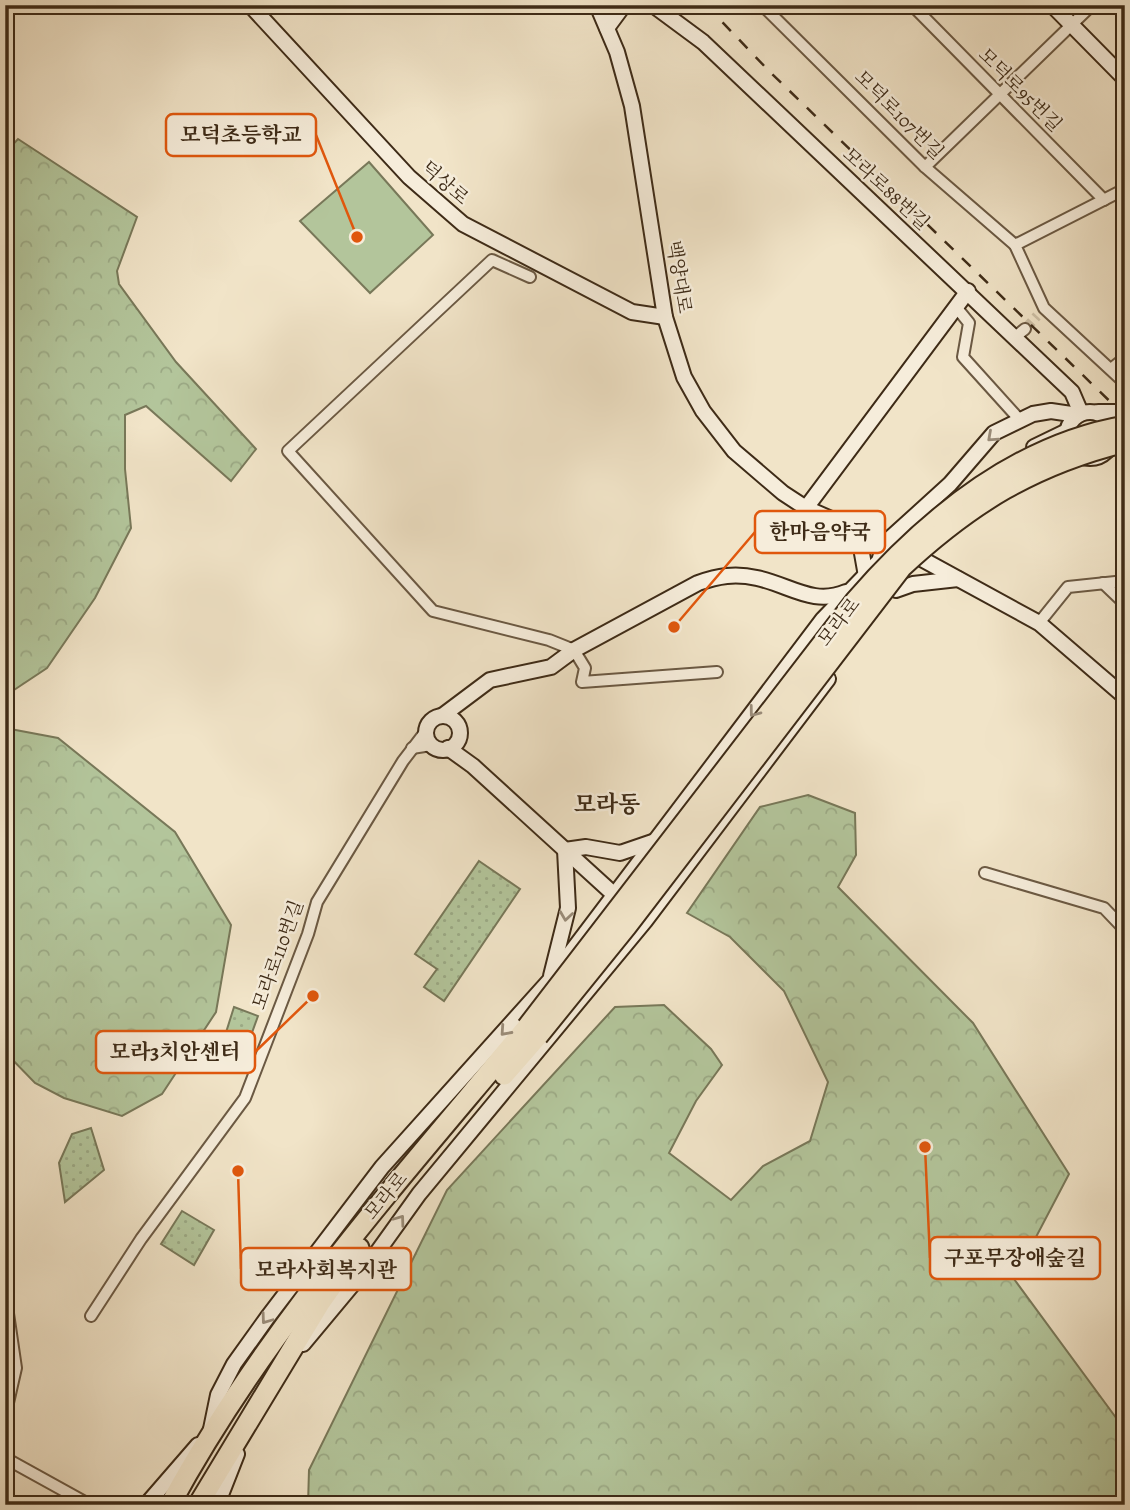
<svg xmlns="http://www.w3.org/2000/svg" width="1130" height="1510" font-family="Alegreya,'Noto Serif KR',serif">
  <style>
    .grass { fill: url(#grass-dots); stroke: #787859; stroke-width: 2 }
    .forest { fill: url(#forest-crowns); stroke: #787859; stroke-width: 2 }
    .garden { fill: #b3c59b; stroke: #787859; stroke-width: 2 }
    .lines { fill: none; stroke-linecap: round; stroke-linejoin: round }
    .street-tunnel { stroke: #cdbfa5; stroke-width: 10; stroke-dasharray: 10 5; stroke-linecap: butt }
    .street-casing { stroke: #6b5943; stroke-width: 14 }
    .secondary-casing { stroke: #3e2b17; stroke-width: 18 }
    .highway-casing { stroke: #3e2b17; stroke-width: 23 }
    .street { stroke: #f6eddb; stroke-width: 10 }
    .secondary { stroke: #f6eddb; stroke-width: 14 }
    .highway { stroke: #f1e4c8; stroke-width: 19 }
    .rail { stroke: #3e2b17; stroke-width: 2.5; stroke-dasharray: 12 12; stroke-linecap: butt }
    .highway-bridge-casing { stroke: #3e2b17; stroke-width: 23; stroke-linecap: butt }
    .highway-bridge { stroke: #f1e4c8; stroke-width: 19 }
    .oneway { stroke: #9a8c79 }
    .labels { text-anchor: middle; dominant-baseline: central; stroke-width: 5; stroke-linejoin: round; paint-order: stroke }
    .street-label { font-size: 19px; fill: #3e2b17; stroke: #f6eddb }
    .quarter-label { font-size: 23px; font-weight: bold; fill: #3e2b17; stroke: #f6eddb }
    .leader { fill: none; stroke: #e0570d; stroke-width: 2.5 }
    .callout-dot { fill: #e0570d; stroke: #f6eddb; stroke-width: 2.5 }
    .callout { fill: #f6eddb; stroke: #e0570d; stroke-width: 2.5 }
    .callout-label { font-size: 21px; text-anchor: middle; font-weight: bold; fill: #3e2b17 }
  </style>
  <defs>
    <pattern id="grass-dots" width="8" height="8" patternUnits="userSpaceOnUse" patternTransform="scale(1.75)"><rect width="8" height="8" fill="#b3c59b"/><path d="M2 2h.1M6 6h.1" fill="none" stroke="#9ba985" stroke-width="1.8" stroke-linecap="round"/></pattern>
    <pattern id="forest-crowns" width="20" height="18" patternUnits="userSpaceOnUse" patternTransform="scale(1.75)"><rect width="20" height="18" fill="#b3c59b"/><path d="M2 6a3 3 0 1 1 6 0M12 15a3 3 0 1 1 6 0" fill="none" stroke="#9ba985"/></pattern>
  </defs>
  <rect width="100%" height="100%" fill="#f1e4c8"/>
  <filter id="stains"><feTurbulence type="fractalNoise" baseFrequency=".00286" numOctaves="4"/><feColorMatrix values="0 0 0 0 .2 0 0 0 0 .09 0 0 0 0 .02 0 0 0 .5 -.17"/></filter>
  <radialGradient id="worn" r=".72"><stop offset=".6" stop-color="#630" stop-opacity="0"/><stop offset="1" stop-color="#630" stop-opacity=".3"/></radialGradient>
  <g class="grass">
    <path d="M479,861L520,889L444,1001L424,987L437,969L415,954Z"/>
    <path d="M234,1007L258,1016L245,1052L223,1042Z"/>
    <path d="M91,1128L104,1170L65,1202L59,1163L72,1134Z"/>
    <path d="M182,1211L214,1230L194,1265L161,1244Z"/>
  </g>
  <g class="forest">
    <path d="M18,139L137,217L117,271L119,284L176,362L256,449L231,481L146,406L125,415V469L131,528L95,598L47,668L5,696V153Z"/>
    <path d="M5,728L58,738L175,832L231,925L216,1012L162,1094L122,1116L64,1098L35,1083L5,1052Z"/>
    <path d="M808,795L855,813L856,855L838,887L973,1023L1069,1174L1014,1279L1125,1430V1505H308L309,1470L447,1190L615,1007L664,1005L711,1049L722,1065L696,1101L669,1153L731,1200L763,1166L810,1141L828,1082L784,991L730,937L687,913L760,807Z"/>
  </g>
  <path class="garden" d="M369,162L433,235L370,293L300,221Z"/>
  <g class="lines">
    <path class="street-tunnel" d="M1025,329L1037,316"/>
    <defs>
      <g id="street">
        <path d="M762,5L925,167L1015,245"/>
        <path d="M912,5L1104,200"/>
        <path d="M925,167L1092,5"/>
        <path d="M1125,189L1015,245L1044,308L1125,383"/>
        <path d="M530,277L492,260L288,451L433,611L549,640L574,650L585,668L582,682L717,672"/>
        <path d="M956,307L969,323L963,357L1019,419"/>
        <path d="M1015,337L1025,329"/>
        <path d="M1111,369L1125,358"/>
        <path d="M1103,583L1125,604"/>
        <path d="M1039,623L1068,587L1125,581"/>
        <path d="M412,748L431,745"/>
        <path d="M985,873L1104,908L1125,930"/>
        <path d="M5,1293L16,1368L5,1416"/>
        <path d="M91,1316L141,1239L245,1098L308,934L317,902L403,761L426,731"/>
        <path d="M5,1458L90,1505"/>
      </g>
      <g id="secondary">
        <path d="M250,5L409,177L463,224L632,312L665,317"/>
        <path d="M597,5L617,52L632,106L665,317L684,377L703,411L734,451L783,493L806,508L920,558L1039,623L1125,697"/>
        <path d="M653,5L703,42L1072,392L1081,413"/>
        <path d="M1052,5L1125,79"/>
        <path d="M607,28L624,5"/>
        <circle cx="1090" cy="435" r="23"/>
        <path d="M1098,412H1125"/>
        <path d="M1034,447L1067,431"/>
        <path d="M806,508L968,291"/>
        <path d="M858,531L866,576"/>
        <path d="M896,590L913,584L958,579"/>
        <path d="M442,716L490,680L551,667L574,650L698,583C718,576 735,573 757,578C790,585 813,606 846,592"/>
        <circle cx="443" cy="733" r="17"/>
        <path d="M448,748L473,766L620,900"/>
        <path d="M565,850L586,847L620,853L655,841"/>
        <path d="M551,976L568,908L565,850"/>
        <path d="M303,1344L363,1272L419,1194L645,921L828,679"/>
        <path d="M211,1429L218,1395L234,1364L267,1318L382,1167L550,980L823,619L879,561L885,543L950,484L994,433L1033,414L1051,411L1078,415"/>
        <path d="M146,1505L198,1445"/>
        <path d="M217,1505L237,1454"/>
      </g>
      <g id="highway">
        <path d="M504,1075L538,1036"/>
        <path d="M170,1505C265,1329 400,1180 527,1027"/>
        <path d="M198,1505L320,1303L359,1248"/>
      </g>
    </defs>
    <use href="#street" class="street-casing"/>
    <use href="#secondary" class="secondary-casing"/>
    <use href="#highway" class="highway-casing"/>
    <use href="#street" class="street"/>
    <use href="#secondary" class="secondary"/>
    <use href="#highway" class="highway"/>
    <path class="rail" d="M706,5L769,71L1125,416"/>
    <defs>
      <g id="highway-bridge">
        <path d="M527,1027L855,601C926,519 1015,445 1125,426"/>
        <path d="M538,1036L627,926L902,567C971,503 1033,465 1125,442"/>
      </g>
    </defs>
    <use href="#highway-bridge" class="highway-bridge-casing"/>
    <use href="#highway-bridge" class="highway-bridge"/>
  </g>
  <defs><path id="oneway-chevron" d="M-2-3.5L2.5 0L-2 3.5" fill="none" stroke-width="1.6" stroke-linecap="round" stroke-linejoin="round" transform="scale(1.75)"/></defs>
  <g class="oneway">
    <use href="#oneway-chevron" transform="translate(992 437) rotate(138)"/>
    <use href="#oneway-chevron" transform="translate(754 712) rotate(127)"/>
    <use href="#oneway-chevron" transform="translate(566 916) rotate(98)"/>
    <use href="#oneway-chevron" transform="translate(505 1031) rotate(132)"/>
    <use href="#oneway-chevron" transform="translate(400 1220) rotate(-54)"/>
    <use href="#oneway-chevron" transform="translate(266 1319) rotate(126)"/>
  </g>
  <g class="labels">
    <g class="street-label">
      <text transform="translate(1020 90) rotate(45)">모덕로95번길</text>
      <text transform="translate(899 115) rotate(45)">모덕로107번길</text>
      <text transform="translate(445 183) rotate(41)">덕상로</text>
      <text transform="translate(886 189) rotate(43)">모라로88번길</text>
      <text transform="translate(679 277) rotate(81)">백양대로</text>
      <text transform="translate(839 622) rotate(-52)">모라로</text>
      <text transform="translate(278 955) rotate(-70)">모라로110번길</text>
      <text transform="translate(386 1196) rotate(-50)">모라로</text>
    </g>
    <g class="quarter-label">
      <text x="607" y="804">모라동</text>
    </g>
  </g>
  <path class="leader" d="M357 237L316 135M674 627L755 532M313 996L255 1052M925 1147L930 1258M238 1171L241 1269"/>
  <g class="callout-dot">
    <circle cx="357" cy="237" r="7"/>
    <circle cx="674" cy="627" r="7"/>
    <circle cx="313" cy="996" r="7"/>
    <circle cx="925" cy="1147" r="7"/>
    <circle cx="238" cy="1171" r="7"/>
  </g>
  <g class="callout">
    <rect x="166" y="114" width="150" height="42" rx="7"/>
    <rect x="755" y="511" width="130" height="42" rx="7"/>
    <rect x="96" y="1031" width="159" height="42" rx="7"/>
    <rect x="930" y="1237" width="170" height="42" rx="7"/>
    <rect x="241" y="1248" width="170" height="42" rx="7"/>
  </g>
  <g class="callout-label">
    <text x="241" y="142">모덕초등학교</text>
    <text x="820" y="539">한마음약국</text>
    <text x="175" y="1059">모라3치안센터</text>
    <text x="1015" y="1265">구포무장애숲길</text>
    <text x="326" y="1277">모라사회복지관</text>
  </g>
  <rect width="1130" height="1510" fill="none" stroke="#f1e4c8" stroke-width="28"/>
  <rect x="7" y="7" width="1116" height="1496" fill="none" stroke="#3e2b17" stroke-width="3.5"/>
  <rect x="14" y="14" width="1102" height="1482" fill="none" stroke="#3e2b17" stroke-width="2"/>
  <rect width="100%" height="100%" filter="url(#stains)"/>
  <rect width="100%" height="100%" fill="url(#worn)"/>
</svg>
